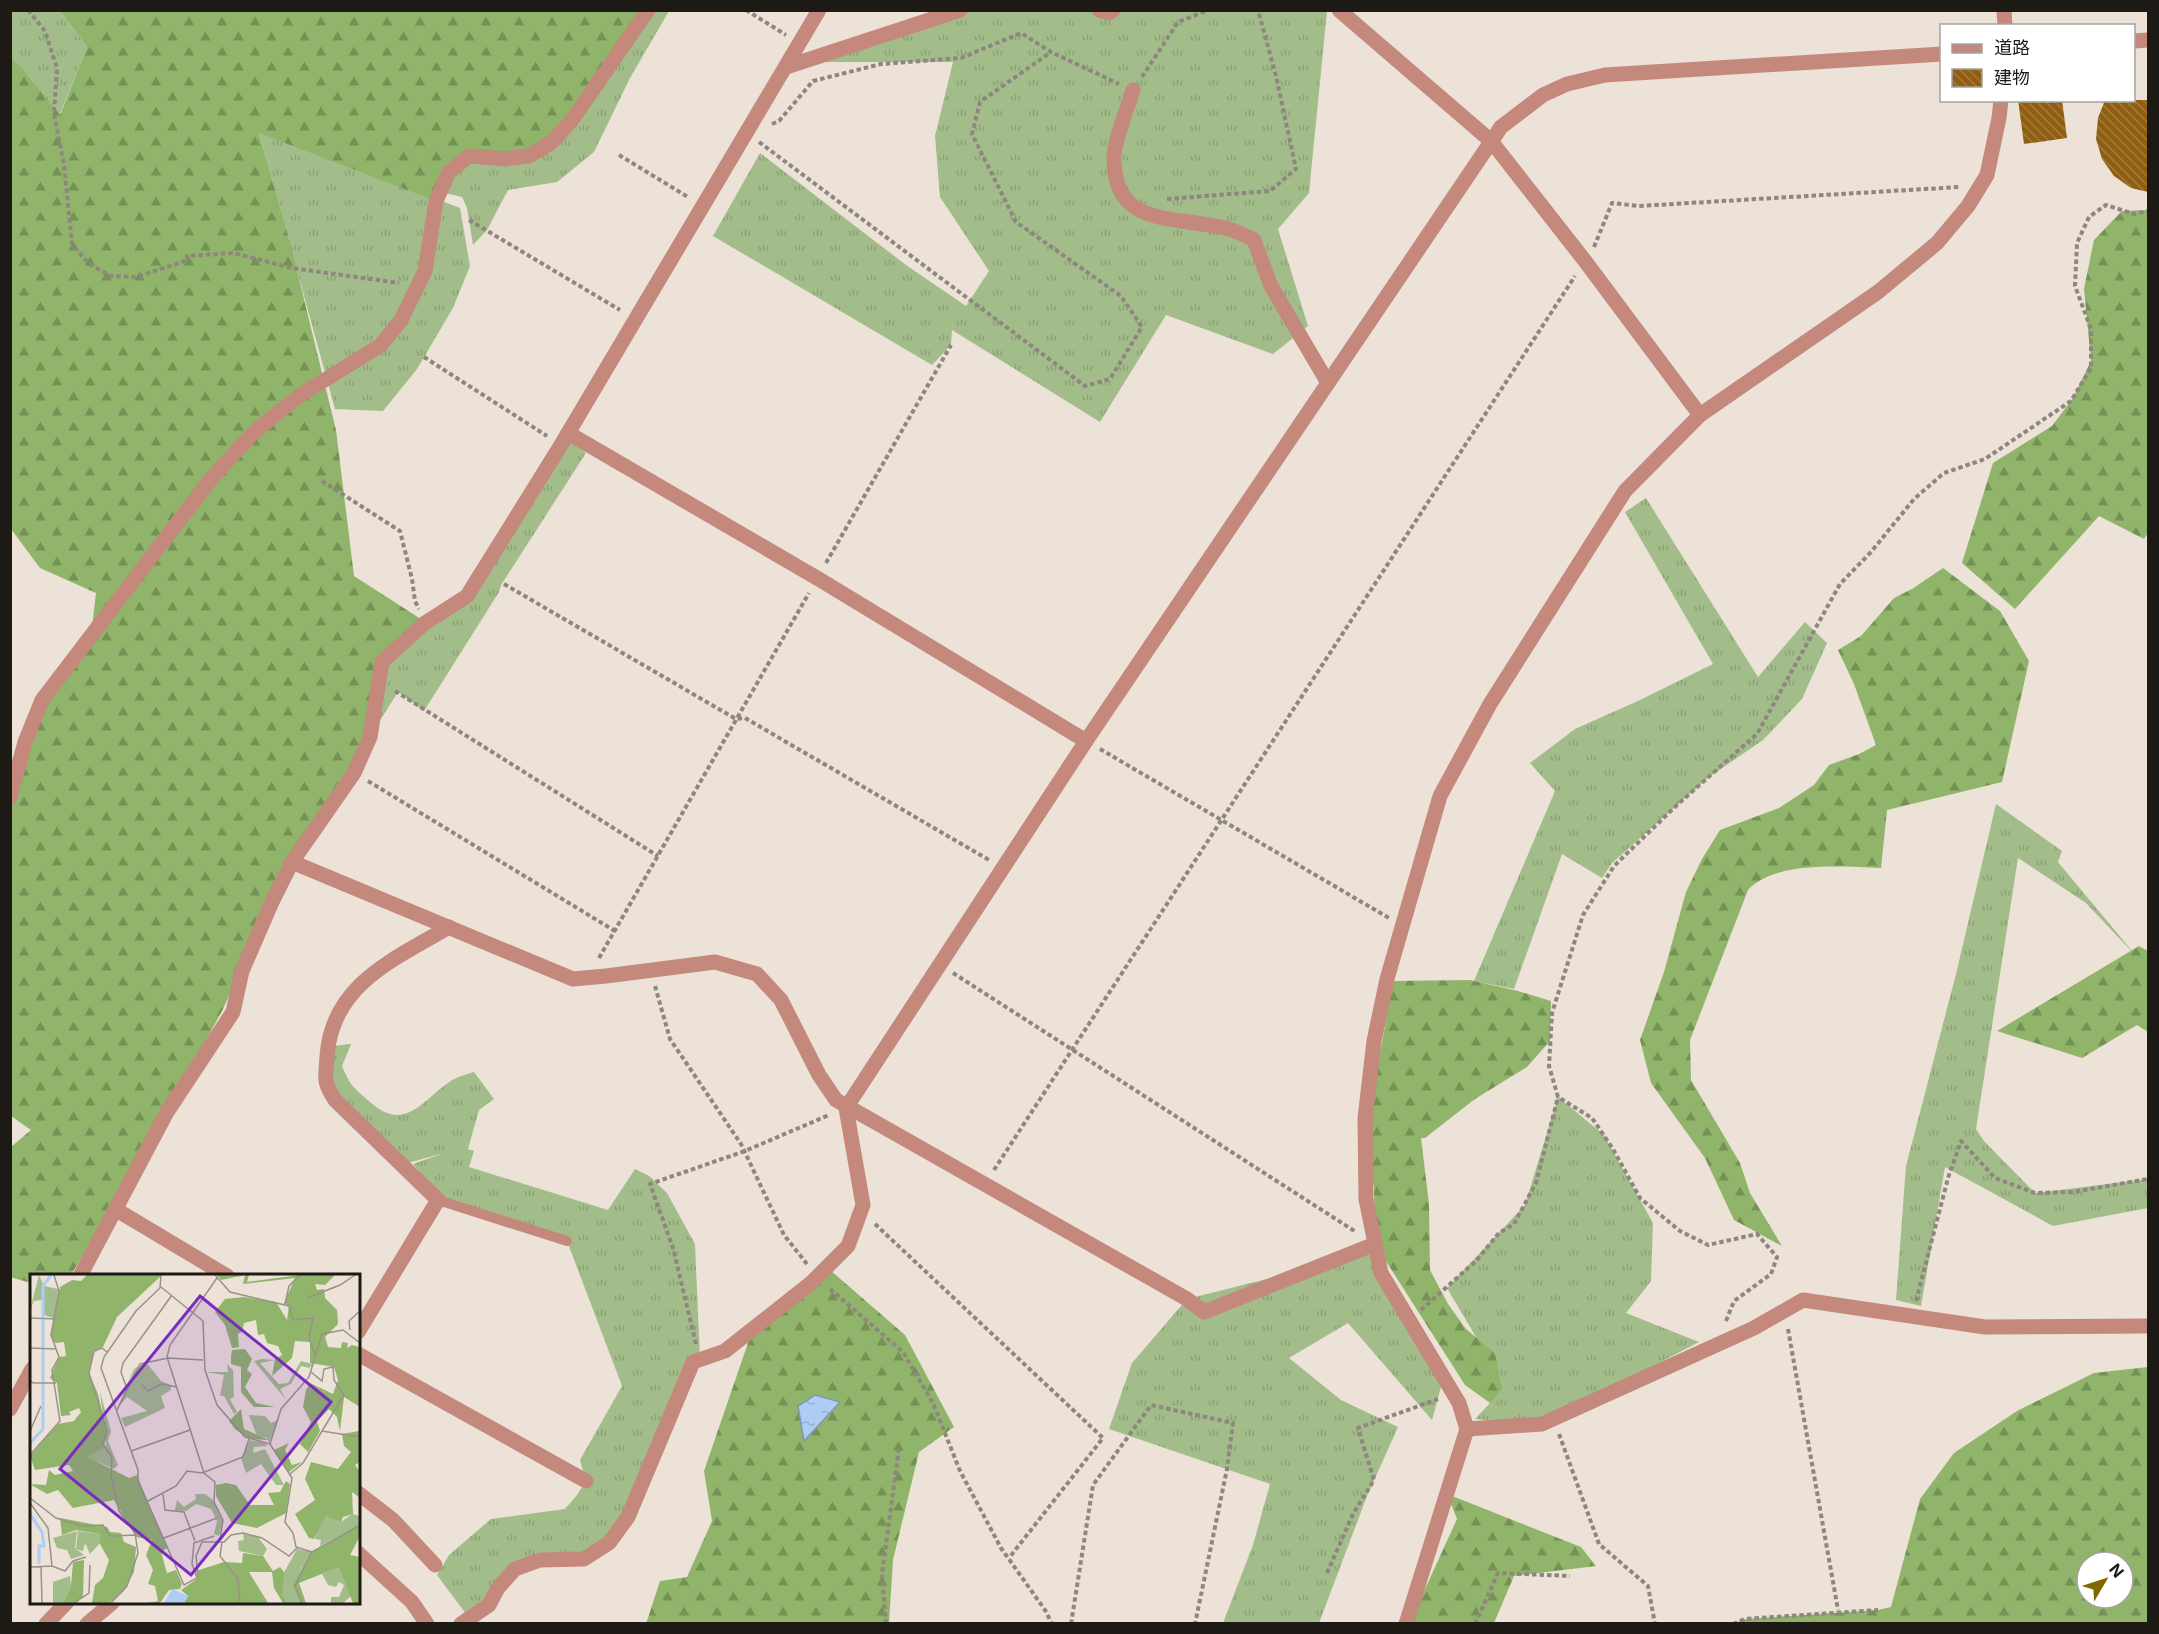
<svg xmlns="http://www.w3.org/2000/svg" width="2159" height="1634" font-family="Inter,'Noto Sans JP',sans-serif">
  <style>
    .grass { fill: url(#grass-tufts) }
    .forest { fill: url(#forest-firs); fill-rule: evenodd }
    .water { fill: url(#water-ripples); stroke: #8297b1; stroke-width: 1.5 }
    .building { fill: url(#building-back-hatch) }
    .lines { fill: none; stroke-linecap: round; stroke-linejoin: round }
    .path { stroke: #8e867f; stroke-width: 4; stroke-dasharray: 4.5 3; stroke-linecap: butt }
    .lane { stroke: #c4887c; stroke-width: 10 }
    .street { stroke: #c4887c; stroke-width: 15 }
    .inset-river { fill: none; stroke: #aecdf4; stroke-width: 3 }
    .inset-road { fill: none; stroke: #999289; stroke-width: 1.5 }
    .view { fill: #7b2cbf; fill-opacity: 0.15; stroke: #7b2cbf; stroke-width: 3 }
    .inset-edge { fill: none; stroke: #1d1915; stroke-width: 3 }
  </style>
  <defs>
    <pattern id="grass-tufts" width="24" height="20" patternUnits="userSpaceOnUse" patternTransform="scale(1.5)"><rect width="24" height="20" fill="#a3bd8a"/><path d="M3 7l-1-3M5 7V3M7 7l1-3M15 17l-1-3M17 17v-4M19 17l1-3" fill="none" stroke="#8ca276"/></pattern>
    <pattern id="forest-firs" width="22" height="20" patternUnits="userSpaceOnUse" patternTransform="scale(1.5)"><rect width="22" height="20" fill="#90b46a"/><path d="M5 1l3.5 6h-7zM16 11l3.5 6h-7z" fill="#759256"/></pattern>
    <pattern id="water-ripples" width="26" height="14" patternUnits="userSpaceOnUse" patternTransform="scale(1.5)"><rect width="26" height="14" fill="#aecdf4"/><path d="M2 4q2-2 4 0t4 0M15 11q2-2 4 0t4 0" fill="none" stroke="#95afd0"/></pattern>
    <pattern id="building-back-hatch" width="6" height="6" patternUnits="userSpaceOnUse" patternTransform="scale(1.5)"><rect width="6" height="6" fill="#915e0f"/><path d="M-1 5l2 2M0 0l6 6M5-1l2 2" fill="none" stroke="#9e7a42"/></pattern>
  </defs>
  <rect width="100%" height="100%" fill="#ece2d7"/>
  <g class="grass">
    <path d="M11,11H60L87,47L59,116L29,76L11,60Z"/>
    <path d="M648,11H669L630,78L594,152L557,182L508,190L487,230L473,245L467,208L462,197L440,192L452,169Z"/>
    <path d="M959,11H1327L1309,193L1278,229L1308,326L1273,354L1166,315L1100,422L952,330L951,345L932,365L713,236L760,153L906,265L966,306L989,271L940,197L935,136L953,62H801Z"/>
    <path d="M259,132L460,208L470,266L453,308L417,369L383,411L335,409Z"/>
    <path d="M566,436L586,453L501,585L499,592L424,711L398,692L377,725L382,662L467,596Z"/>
    <path d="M1646,498L1758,677L1805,622L1827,643L1802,699L1763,740L1709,777L1612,863L1602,878L1562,854L1514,989L1474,981L1555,791L1530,763L1575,729L1638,701L1713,664L1625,512Z"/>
    <path d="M1996,804L2062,851L2058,862L2137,957L2086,903L2018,858L1976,1129L1984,1141L2035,1193L2148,1179V1208L2053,1226L1945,1167L1921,1306L1896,1300L1906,1166L1956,974Z"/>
    <path d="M351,1044L342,1066C350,1086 354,1088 370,1102C404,1132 420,1103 448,1083C455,1077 465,1075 474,1072L494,1099L479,1110L468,1149L474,1151L469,1167L608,1210L635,1169L649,1176L667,1193L695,1244L700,1359L635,1501L600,1549L540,1560L505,1581L489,1605L466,1614L437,1575L449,1555L491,1519L565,1509L577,1495L586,1481L580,1460L622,1386L567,1241L448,1207L413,1164L444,1153L408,1163L329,1091L333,1046Z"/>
    <path d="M1558,1097L1604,1135L1653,1223L1651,1281L1626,1313L1699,1342L1542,1424L1475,1419L1490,1403L1499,1376L1447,1288L1525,1205Z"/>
    <path d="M1376,1252L1441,1387L1432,1420L1348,1323L1289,1358L1341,1400L1398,1427L1367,1496L1319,1623H1223L1253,1545L1270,1484L1109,1429L1132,1363L1187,1299Z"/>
  </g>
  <g class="forest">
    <path d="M60,11H646L551,143L529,156H469L436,201L259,133L292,250L336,430L354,576L424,621L382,662L370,737L272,902L222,1011L146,1150L71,1275L32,1276L31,1283L10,1277L11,1147L31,1130L11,1116V798L40,706L91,636L96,593L40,568L11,529V58L23,69L60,115L87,47Z"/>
    <path d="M2148,210V533L2144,539L2099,516L2015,609L1962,563L1993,463L2052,426L2073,398L2091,361L2084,289L2094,240L2122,211Z"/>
    <path d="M1943,568L2000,611L2029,661L2002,782L1887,810L1881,868C1843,867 1776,860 1748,890L1690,1040L1691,1080L1740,1163L1750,1193L1782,1246L1734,1220L1705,1158L1651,1083L1640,1040L1664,972L1686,892L1702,859L1720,830L1779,808L1814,785L1829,765L1859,754L1876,745L1854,684L1838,650L1861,636L1894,598L1912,589Z"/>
    <path d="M2139,946L2148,951V1032L2137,1025L2082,1058L1997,1031Z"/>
    <path d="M1470,980L1518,991L1551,1001L1550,1041L1527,1067L1475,1099L1425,1138H1421L1429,1204L1430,1270L1448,1304L1466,1329L1495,1353L1502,1389L1490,1403L1465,1385L1375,1244L1374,1188L1365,1127L1370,1073L1381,1048L1393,981Z"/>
    <path d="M830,1270L905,1335L954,1427L919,1452L893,1560L889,1623L646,1624L660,1581L687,1577L712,1521L704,1471L750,1337Z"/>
    <path d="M2148,1367V1623H1735L1745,1619L1878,1610L1891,1607L1920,1499L1954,1453L2017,1411L2094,1373ZM2087,1562H2123V1598H2087Z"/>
    <path d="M1447,1494L1581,1547L1596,1566L1514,1576L1494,1623L1409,1624L1457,1519Z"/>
  </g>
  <path class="water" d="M815,1395L840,1402L804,1441L798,1406Z"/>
  <g class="building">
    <path d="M2018,100H2062L2067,138L2024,144Z"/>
    <path d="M2105,100H2148V192L2131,188L2114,176L2102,159L2096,139L2098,118Z"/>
  </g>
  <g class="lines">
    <g class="path">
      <path d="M28,10L45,31L57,68L54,114L64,164L72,244L89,264L111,276L136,277L188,260L187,256L234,253L292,268L399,283"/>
      <path d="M746,10L786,35"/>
      <path d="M1142,77L1178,22L1208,10"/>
      <path d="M772,124L779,121L813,81L881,64L961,58L1021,33L1051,52L1119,84"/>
      <path d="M759,142L1085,386L1110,379L1142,327L1121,296L1016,222L972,134L980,102L1051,52"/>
      <path d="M619,155L688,197"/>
      <path d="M1167,199L1270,191L1296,169L1276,76L1258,10"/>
      <path d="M469,220L620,310"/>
      <path d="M1594,247L1612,203L1639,206L1959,187"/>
      <path d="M424,357L547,436"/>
      <path d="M322,481L400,531L412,579L415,601L419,609"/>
      <path d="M826,563L951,345"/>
      <path d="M504,584L736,719L745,718L989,860"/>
      <path d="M395,691L658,856"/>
      <path d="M1100,749L1389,918"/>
      <path d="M368,781L615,931"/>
      <path d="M599,958L809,593"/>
      <path d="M953,973L1356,1232"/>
      <path d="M655,986L670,1039L741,1144L784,1235L807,1264"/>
      <path d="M994,1170L1575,276"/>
      <path d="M875,1224L1103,1438L1009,1558"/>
      <path d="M830,1289L903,1352L933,1403L960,1471L1001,1548L1045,1610L1052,1624"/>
      <path d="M1916,1301L1948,1178L1961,1141L1995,1178L2035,1193L2073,1192L2148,1179"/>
      <path d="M1421,1310L1476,1261L1499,1233L1514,1224L1536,1183L1558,1097"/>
      <path d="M1726,1321L1734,1301L1771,1274L1777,1257L1757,1234L1708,1245L1680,1231L1640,1198L1613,1149L1592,1118L1558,1097L1549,1066L1552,1013L1583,915L1614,866L1677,805L1757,734L1840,584L1871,552L1914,499L1944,473L1985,459L2071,401L2091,368V329L2075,286L2077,243L2089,217L2106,205L2134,214L2148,211"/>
      <path d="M1788,1329L1838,1610"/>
      <path d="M696,1344L673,1248L650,1184L745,1151L829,1115"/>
      <path d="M1559,1434L1599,1544L1648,1586L1655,1624"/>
      <path d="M1327,1573L1353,1514L1374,1480L1358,1428L1438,1399"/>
      <path d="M886,1624L882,1574L899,1448"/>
      <path d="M1071,1624L1093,1485L1151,1405L1233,1423L1227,1469L1195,1624"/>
      <path d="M1475,1624L1498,1573L1570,1576"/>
      <path d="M1733,1624L1745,1619L1878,1610"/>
    </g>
    <path class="lane" d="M438,1200L567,1241"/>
    <g class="street">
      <path d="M1099,10L1109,13L1113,10"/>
      <path d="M1339,10L1491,141L1585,261L1700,415"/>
      <path d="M2004,10L2005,26"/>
      <path d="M2134,41L2148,40"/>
      <path d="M786,67L960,10"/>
      <path d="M1133,90C1128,107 1114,141 1114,156C1112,228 1175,216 1225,228C1235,230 1245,236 1254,240L1271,286L1328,383"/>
      <path d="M568,433L817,578L1086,741"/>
      <path d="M10,797L25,742L42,700L210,480L253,433L299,396L381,345L401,320L425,271L436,201L449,172L469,156L504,159L529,156L551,143L572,120L648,10"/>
      <path d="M292,862L573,979L606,976L715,962L757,974L781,1000L819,1075L836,1100L1187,1299L1204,1312L1375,1244"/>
      <path d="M115,1209L227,1276"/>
      <path d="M80,1276L167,1112L233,1012L242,971L272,902L292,862L354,773L370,737L382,662L425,623L467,596L561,445L819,10"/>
      <path d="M358,1332L438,1200L335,1100C322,1080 326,1078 327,1056C332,984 395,959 449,927"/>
      <path d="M358,1354L586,1481"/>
      <path d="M10,1409L32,1369"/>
      <path d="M1467,1429L1542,1424L1754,1328L1803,1300L1985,1327L2148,1326"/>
      <path d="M358,1493L393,1520L435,1565"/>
      <path d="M358,1553L412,1602L427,1624"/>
      <path d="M46,1624L67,1602"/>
      <path d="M87,1624L113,1602"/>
      <path d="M461,1624L489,1605L498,1588L515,1569L540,1560L584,1559L609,1543L628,1517L693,1362L725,1351L811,1283L848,1246L863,1205L846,1108L1086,741L1501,127L1543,95L1567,84L1605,75L1942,54"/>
      <path d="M1406,1624L1467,1429L1459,1403L1381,1273L1366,1199L1365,1118L1374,1041L1387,979L1440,796L1490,704L1625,491L1700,415L1878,292L1937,243L1968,206L1987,175L1999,118L2001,100"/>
    </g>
  </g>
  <g transform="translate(30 1274)">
    <rect width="330" height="330" fill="#ece2d7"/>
    <path d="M9,1L14,12L28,15L26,45L14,41L12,26L4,27L0,36ZM232,85L245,86L230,89L249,110L258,109L271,87L283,90L279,94L271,92L261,110L250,115L257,127L224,87ZM116,88L131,107L141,111V116L131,122L135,134L95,153L91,144L117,137L97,123L87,135L104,95ZM197,90L203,96L204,123L200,125L207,138L204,140L194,122H190L194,101L176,98H198ZM70,118L81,157L78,167L88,191L84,195L57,183L76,171ZM219,141L235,142L241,149L248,146L239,169L237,164L227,162ZM220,166L235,169L237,172L224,173L223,179L235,175L254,211H246L231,190L216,199L211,184ZM165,220H175L184,227L193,247L189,262L184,260L187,247L181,235L166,230L156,237L135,236H145L147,226L154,233L166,225ZM322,240L330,242V251L290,272L291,266L285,265L291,246L296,241L311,248ZM47,257L45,274L54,281L41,285L37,276L27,274L23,264ZM213,260L227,262L237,275L233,282L209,277L208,267L214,266ZM267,275L282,278L273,294L267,291L272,294L264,311L270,329H257L252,320L251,304ZM309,292L321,322L313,329H301V323H309L314,311L309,308L306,313L298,311L292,300ZM40,302L41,312L33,329H23V308Z" fill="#a3bd8a"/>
    <path d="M57,1H132L87,43L73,73L64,77L59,99L68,120L77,160L74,173L58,183L99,204L107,201L137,274L131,278L137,299L146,296L152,310L150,315L139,316L130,329H117L128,327L125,312L118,310L123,296L116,281L122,266L106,263L84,226L43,234L28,216L17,220L0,210L16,211L19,196L25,201L43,197L39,191L5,196L0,182L28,150L44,147L51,138L49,134L39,138L41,141L31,142L27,109L20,104L29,83L36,82L34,68L25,69L21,61L30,13L42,6L51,7ZM187,1H219L217,8L270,1H305L295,11L285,10L287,16L294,15L295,24L307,36L308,50L295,63L298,73L311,74L312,68L318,69L317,74L322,71L329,73L330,133L314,123L310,157L307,143L299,135L287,147L290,157L278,178L270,170L281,148L273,133L276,116L280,109L303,120L308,106L304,93L280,89V68L265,67L262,84L242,102L245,85L252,81L248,72L237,69L234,60L228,61L226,46L214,49L212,58L208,60L209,73L202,74L195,51L185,38L195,25L214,23L246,28L257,46L259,32L254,29L265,4L213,10L215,1L191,6ZM215,75L222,85L217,96L222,100L215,113L226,129L245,133H224L211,118V93L201,90V82L202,76ZM211,135L214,155L239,166L219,165L205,155L199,147ZM329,157L330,188L325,191L330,198V224L322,218L323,240L313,243L311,248L296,242L284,265L279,264L265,240L285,226L275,205L281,188L308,195L321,178L314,172L312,160ZM259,169L255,176L262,191L272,188L259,198L244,176ZM256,207L260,210L256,239L227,254L202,249L186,222V211L196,209L206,211L220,231H244L238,219L250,218ZM30,244L77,253L80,258L91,259L94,268L106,273L104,298L93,318L79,329H62L65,311L73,304L79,286L70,270V260L46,256L32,261ZM330,251V262L320,281L330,283L329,329H323L309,293L269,309L276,329H270L263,311L281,278ZM213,279L233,282L243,297L250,293L254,298L252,320L257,329H253L244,314L242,298H219L238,329H154L158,322L151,316L167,305L166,297L194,288L212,289ZM54,286L53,322L47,329H33L41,312L43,288Z" fill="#90b46a"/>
    <path d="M48,257L70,260V269L60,280L55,269L53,277L46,275Z" fill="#a3bd8a"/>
    <path d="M142,315L158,322L154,329H134Z" fill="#aecdf4"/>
    <path class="inset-river" d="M0,169L13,155V12L21,1M0,240L12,258L14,272H9V290"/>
    <path class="inset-road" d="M131,1L130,14L106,37L74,83L71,94L108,196V207L154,311L167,304L162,290L164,269L184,262M185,1L200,18L259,32L263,46L283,44L279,64L286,84M187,4L140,71L137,83L174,199L185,208L184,228L193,246L190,266M131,13L173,47L175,96L187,131L215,163L240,170L262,204L255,248L263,259L266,273L282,278M277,24L310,11L325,1M255,30L259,12L270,1M0,44L27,45M320,56L319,47L330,37M0,74L26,75M77,78L72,74L64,77L59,99L77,157L73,170L82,183L81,203L89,237L105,259L108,279L97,312L81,329M281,98L292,107L294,95L303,93L304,106L314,121L292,157M0,106L3,109H26M111,110L118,117L131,110L147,113M96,112L91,98L93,89L142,21M87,136L110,90L138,84L173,86M0,157L11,132M240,170L251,135L279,103L292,60L313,56L330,69M101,177L160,156M0,181L30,147L22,96L29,83L21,61L29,17L24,1M260,200L273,189L292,157L330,163M133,220L135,236L154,238L165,267M0,224L26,244L52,252L73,251L80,262L106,261M118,227L146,212L157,197L172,199L213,183L219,165M0,229L18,254L22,292M134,264L187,244M192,268L190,282L208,305L210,329M0,293L22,292L35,297L43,287L56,283M11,293L12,329M168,301L166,282L172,268H194L201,261L213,259L232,264L259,282L267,274M44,329L59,319L60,291M272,329L265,312L282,278L330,251"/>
    <path class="view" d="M170,22L301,128L161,301L30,195Z"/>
    <rect width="330" height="330" class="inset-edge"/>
  </g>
  <rect width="2159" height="1634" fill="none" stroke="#1d1915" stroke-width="24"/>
  <rect x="1940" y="24" width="195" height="78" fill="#ffffff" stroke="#a5a3a1" stroke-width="1.5"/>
  <rect x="1952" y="44" width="30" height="9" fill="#c4887c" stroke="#a5a3a1" stroke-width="1.5"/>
  <text x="1994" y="54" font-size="18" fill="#1d1915">道路</text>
  <rect x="1952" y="69" width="30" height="18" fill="url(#building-back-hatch)" stroke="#a5a3a1" stroke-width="1.5"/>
  <text x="1994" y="84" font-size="18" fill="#1d1915">建物</text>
  <g transform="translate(2105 1580) rotate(51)"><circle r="28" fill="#ffffff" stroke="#a5a3a1" stroke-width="1.5"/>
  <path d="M0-4.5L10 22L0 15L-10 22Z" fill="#816700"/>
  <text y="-9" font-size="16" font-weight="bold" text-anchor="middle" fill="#1d1915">N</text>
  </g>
</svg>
